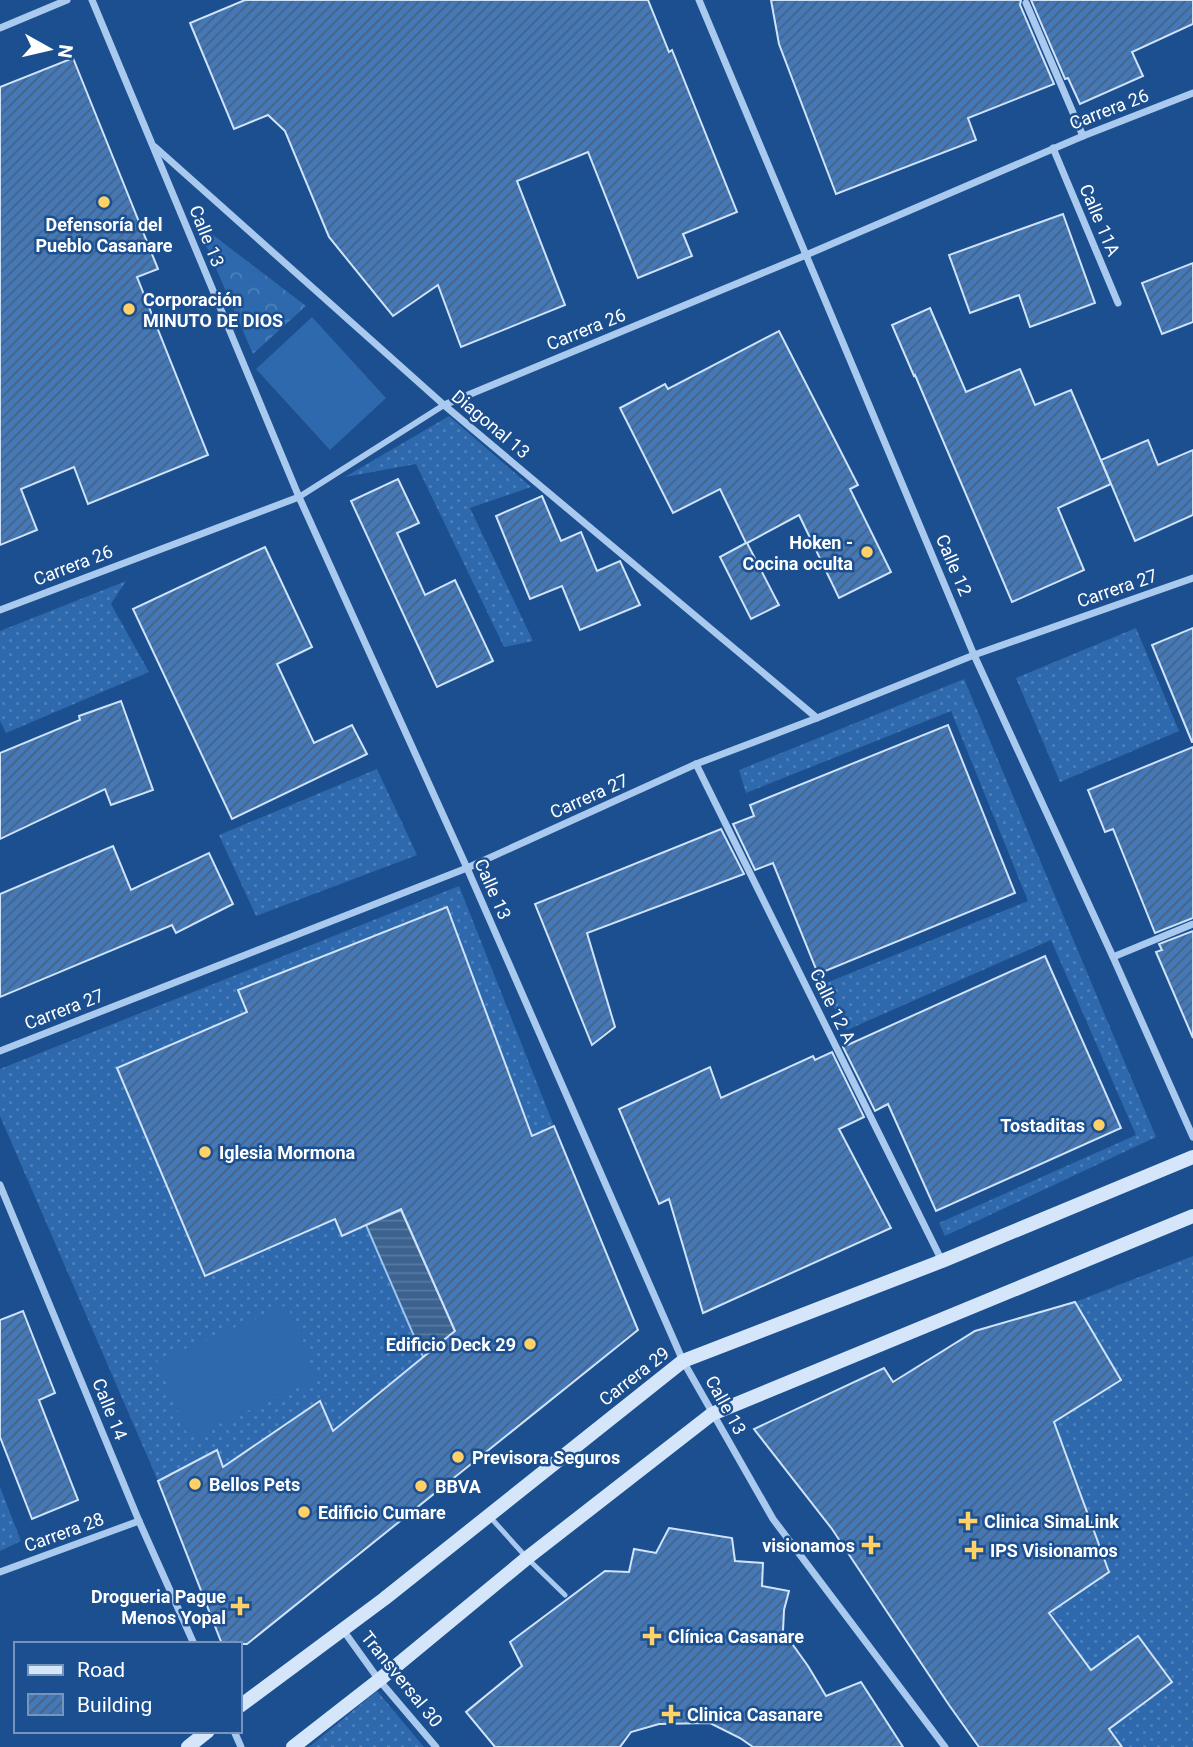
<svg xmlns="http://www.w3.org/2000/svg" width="1193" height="1747" font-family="Roboto,sans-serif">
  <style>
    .grass { fill: url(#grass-dots) }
    .forest { fill: url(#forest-crowns) }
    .garden { fill: #2e69ad }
    .water { fill: url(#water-rules); stroke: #9cc4f0; stroke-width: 2 }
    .building { fill: url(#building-hatch); stroke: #cfe3fa; stroke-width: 2 }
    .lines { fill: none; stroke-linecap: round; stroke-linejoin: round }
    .service { stroke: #a9c9ee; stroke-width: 5 }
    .pedestrian { stroke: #a9c9ee; stroke-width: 6 }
    .minor { stroke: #a9c9ee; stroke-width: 7 }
    .secondary { stroke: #d6e6fa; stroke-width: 14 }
    .poi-dot { fill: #ffd166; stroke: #1b4f8f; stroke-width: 2.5 }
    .labels { text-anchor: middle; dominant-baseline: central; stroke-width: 5; stroke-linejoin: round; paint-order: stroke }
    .street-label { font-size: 18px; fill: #fff; stroke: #1b4f8f }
    .poi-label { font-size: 18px; font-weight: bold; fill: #fff; stroke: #1b4f8f; text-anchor: start }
  </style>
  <defs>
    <pattern id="grass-dots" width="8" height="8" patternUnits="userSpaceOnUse" patternTransform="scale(1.75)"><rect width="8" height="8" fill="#2e69ad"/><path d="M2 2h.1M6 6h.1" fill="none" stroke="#4d80b9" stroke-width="1.8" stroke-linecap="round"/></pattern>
    <pattern id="forest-crowns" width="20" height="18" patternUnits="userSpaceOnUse" patternTransform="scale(1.75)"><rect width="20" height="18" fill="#2e69ad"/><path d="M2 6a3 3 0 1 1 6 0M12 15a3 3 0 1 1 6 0" fill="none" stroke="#4d80b9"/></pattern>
    <pattern id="water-rules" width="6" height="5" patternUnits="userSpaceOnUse" patternTransform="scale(1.75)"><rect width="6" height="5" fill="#3c6290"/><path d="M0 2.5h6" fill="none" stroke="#597aa1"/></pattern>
    <pattern id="building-hatch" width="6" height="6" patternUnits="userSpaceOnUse" patternTransform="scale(1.75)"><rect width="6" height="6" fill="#4478b7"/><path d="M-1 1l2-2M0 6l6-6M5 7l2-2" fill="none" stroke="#486282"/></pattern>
  </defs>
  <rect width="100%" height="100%" fill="#1b4f8f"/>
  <g class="grass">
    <path d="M449,416L531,487L470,508L533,641L504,647L416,464L345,477Z"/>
    <path d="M126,581L111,604L149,672L6,733L0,721V631Z"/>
    <path d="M1136,628L1179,731L1060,782L1016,678Z"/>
    <path d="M964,679L1156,1137L945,1236L939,1223L1136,1135L1051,940L847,1030L821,985L1028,901L951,711L746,793L739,770Z"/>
    <path d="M377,769L417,855L256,916L219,835Z"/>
    <path d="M459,886L554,1126L532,1136L447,908L238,990L342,1235L366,1225L423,1357L333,1431L319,1401L223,1467L216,1450L158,1481L0,1116V1069Z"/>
    <path d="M1193,1256V1747H1122L1109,1729L1172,1682L1091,1670L1050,1612L1109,1572L1053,1421L1121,1380L1075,1302Z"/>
    <path d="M0,1487L21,1541L0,1551Z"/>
    <path d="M377,1691L424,1747H309Z"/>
  </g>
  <path class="forest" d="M196,222L306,306L253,354Z"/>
  <g class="garden">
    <path d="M312,317L386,398L330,450L256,369Z"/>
    <path d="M287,1305L317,1379L189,1438L157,1361Z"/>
  </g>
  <path class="water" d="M401,1210L455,1331L423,1357L366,1225Z"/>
  <g class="building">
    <path d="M245,0H648L669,52L672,50L737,212L683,234L692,256L638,278L588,152L517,181L565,305L461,347L438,285L393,316L329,237L285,131L268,115L234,129L190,23Z"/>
    <path d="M771,0H1021L1020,5L1054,84L968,118L976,140L836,194L779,44Z"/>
    <path d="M1031,0H1193V24L1132,52L1143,76L1080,104L1068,78L1065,79Z"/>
    <path d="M73,58L158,269L137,277L208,455L88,504L74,467L21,489L37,530L0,545V87Z"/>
    <path d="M1063,214L1095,303L1030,327L1019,295L970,313L949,255Z"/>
    <path d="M1193,263V322L1162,334L1142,283Z"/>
    <path d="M930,308L966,392L1020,369L1035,405L1071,390L1111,484L1058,508L1084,570L1012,602L915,375L914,376L892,325Z"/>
    <path d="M779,331L858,485L850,489L891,572L839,598L799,515L747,543L779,605L751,619L720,557L746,543L720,489L673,513L620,408L665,384L668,389Z"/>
    <path d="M1148,440L1158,465L1193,450V515L1135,541L1101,460Z"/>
    <path d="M398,479L419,523L397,533L425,595L455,580L493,661L437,687L351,501Z"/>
    <path d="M542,496L561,541L581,532L597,571L620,561L640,605L580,630L562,586L530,599L496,516Z"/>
    <path d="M265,547L312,647L277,664L314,743L352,725L367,754L232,819L133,609Z"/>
    <path d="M1193,628V742H1192L1152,645Z"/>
    <path d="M121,701L153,790L111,805L105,789L0,839V753L80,720L79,716Z"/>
    <path d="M948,725L1015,893L818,974L773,863L755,870L733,824L754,816L750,805Z"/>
    <path d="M1193,747V918L1155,933L1113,829L1105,832L1088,790Z"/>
    <path d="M721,829L744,874L587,933L615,1027L592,1045L535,904Z"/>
    <path d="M113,846L131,890L209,853L233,904L176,933L172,925L0,997V894Z"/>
    <path d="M447,907L532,1136L554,1126L638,1330L247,1644H222L158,1481L217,1450L223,1467L320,1401L333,1431L455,1331L401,1209L342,1236L335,1219L205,1276L117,1068L247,1012L238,990Z"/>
    <path d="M1193,931V1038L1156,952L1162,950L1159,944Z"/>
    <path d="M1045,956L1121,1128L936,1211L888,1104L875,1111L843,1047Z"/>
    <path d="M832,1052L864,1117L839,1129L891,1228L703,1313L669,1199L659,1204L619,1109L710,1067L721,1098L813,1056L815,1060Z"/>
    <path d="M1075,1302L1121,1380L1054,1422L1109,1572L1049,1613L1091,1670L1138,1636L1172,1682L1109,1729L1122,1747H979L949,1705L832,1529L754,1429L884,1368L893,1382L975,1331Z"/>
    <path d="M23,1311L55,1393L39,1400L78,1500L32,1519L0,1437V1320Z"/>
    <path d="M669,1528L732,1538L735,1561L763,1563L762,1586L789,1591L784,1610L783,1631L808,1666L826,1696L861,1682L903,1747H753L740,1738L710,1723L659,1724L631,1732L620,1747H495L466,1712L522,1666L510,1642L605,1571L629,1572L634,1549L656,1553Z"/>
  </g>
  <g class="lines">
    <path class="service" d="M491,1518L527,1558L565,1595"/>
    <path class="pedestrian" d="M299,497L444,405"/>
    <g class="minor">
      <path d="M92,0L299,497L467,868L683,1361L773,1519L945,1747"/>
      <path d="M699,0L974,655L1113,957L1193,1137"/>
      <path d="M1026,3L1083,136"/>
      <path d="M0,28L67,0"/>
      <path d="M155,147L444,405L817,718"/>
      <path d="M1053,148L1118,303"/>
      <path d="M444,405L806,255L1083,136L1193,93"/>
      <path d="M0,610L299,497"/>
      <path d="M696,764L942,1261"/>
      <path d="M1113,957L1193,924"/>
      <path d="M0,1051L467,868L696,764L817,718L974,655L1193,578"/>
      <path d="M0,1185L139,1521L194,1644"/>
      <path d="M0,1572L139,1521"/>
      <path d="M343,1630L379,1680L436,1747"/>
      <path d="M234,1731L241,1747"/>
    </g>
    <g class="secondary">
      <path d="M240,1706L384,1599L683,1361L942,1261L1193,1157"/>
      <path d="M188,1747L208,1731"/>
      <path d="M293,1747L379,1680L527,1558L712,1414L1193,1216"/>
    </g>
  </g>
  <g class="poi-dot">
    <circle cx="104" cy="202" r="7"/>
    <circle cx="129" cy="309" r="7"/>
    <circle cx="867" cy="552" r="7"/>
    <circle cx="1099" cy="1125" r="7"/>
    <circle cx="205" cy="1152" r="7"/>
    <circle cx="530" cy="1344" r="7"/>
    <circle cx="458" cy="1457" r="7"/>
    <circle cx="195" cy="1484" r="7"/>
    <circle cx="421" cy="1486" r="7"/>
    <circle cx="304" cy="1512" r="7"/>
    <path d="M964.5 1510.5h7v7h7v7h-7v7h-7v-7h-7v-7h7z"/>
    <path d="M867.5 1534.5h7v7h7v7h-7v7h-7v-7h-7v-7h7z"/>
    <path d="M970.5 1539.5h7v7h7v7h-7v7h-7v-7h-7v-7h7z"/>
    <path d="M236.5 1595.5h7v7h7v7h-7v7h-7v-7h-7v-7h7z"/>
    <path d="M648.5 1625.5h7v7h7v7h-7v7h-7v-7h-7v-7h7z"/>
    <path d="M667.5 1703.5h7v7h7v7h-7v7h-7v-7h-7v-7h7z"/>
  </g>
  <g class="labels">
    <g class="street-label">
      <text transform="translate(1109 109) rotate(-21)">Carrera 26</text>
      <text transform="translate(1100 220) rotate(67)">Calle 11A</text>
      <text transform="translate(207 236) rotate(68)">Calle 13</text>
      <text transform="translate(586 329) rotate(-22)">Carrera 26</text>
      <text transform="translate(491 424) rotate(40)">Diagonal 13</text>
      <text transform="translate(73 565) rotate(-21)">Carrera 26</text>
      <text transform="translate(954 565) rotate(67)">Calle 12</text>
      <text transform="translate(1117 588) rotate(-19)">Carrera 27</text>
      <text transform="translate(589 796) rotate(-24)">Carrera 27</text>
      <text transform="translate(493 889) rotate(66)">Calle 13</text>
      <text transform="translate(833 1006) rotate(64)">Calle 12 A</text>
      <text transform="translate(64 1009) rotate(-21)">Carrera 27</text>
      <text transform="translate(634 1376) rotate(-38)">Carrera 29</text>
      <text transform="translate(726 1405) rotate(61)">Calle 13</text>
      <text transform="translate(110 1409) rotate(68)">Calle 14</text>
      <text transform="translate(64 1532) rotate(-20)">Carrera 28</text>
      <text transform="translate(402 1679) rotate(51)">Transversal 30</text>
    </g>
    <g class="poi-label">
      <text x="104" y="224" text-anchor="middle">Defensoría del<tspan x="104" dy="21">Pueblo Casanare</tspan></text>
      <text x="143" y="299">Corporación<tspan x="143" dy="21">MINUTO DE DIOS</tspan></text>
      <text x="853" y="542" text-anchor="end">Hoken -<tspan x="853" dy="21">Cocina oculta</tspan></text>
      <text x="1085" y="1125" text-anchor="end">Tostaditas</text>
      <text x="219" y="1152">Iglesia Mormona</text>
      <text x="516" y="1344" text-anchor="end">Edificio Deck 29</text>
      <text x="472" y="1457">Previsora Seguros</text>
      <text x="209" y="1484">Bellos Pets</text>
      <text x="435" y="1486">BBVA</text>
      <text x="318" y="1512">Edificio Cumare</text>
      <text x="984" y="1521">Clinica SimaLink</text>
      <text x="855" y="1545" text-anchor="end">visionamos</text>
      <text x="990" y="1550">IPS Visionamos</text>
      <text x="226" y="1596" text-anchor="end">Drogueria Pague<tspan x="226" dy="21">Menos Yopal</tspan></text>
      <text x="668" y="1636">Clínica Casanare</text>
      <text x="687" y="1714">Clinica Casanare</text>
    </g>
  </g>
  <rect x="14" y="1642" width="228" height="91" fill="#1b4f8f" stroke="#7695bc" stroke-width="2"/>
  <rect x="28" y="1665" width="35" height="10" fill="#d6e6fa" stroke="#7695bc" stroke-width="2"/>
  <text x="77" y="1677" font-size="21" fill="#ffffff">Road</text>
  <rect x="28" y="1694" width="35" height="21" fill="url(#building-hatch)" stroke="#7695bc" stroke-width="2"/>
  <text x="77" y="1712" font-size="21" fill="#ffffff">Building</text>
  <g transform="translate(49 49) rotate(98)" stroke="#1b4f8f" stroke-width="5" paint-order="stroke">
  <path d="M0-5L12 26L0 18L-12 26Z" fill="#ffffff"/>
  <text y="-10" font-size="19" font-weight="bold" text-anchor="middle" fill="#ffffff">N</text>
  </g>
</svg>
